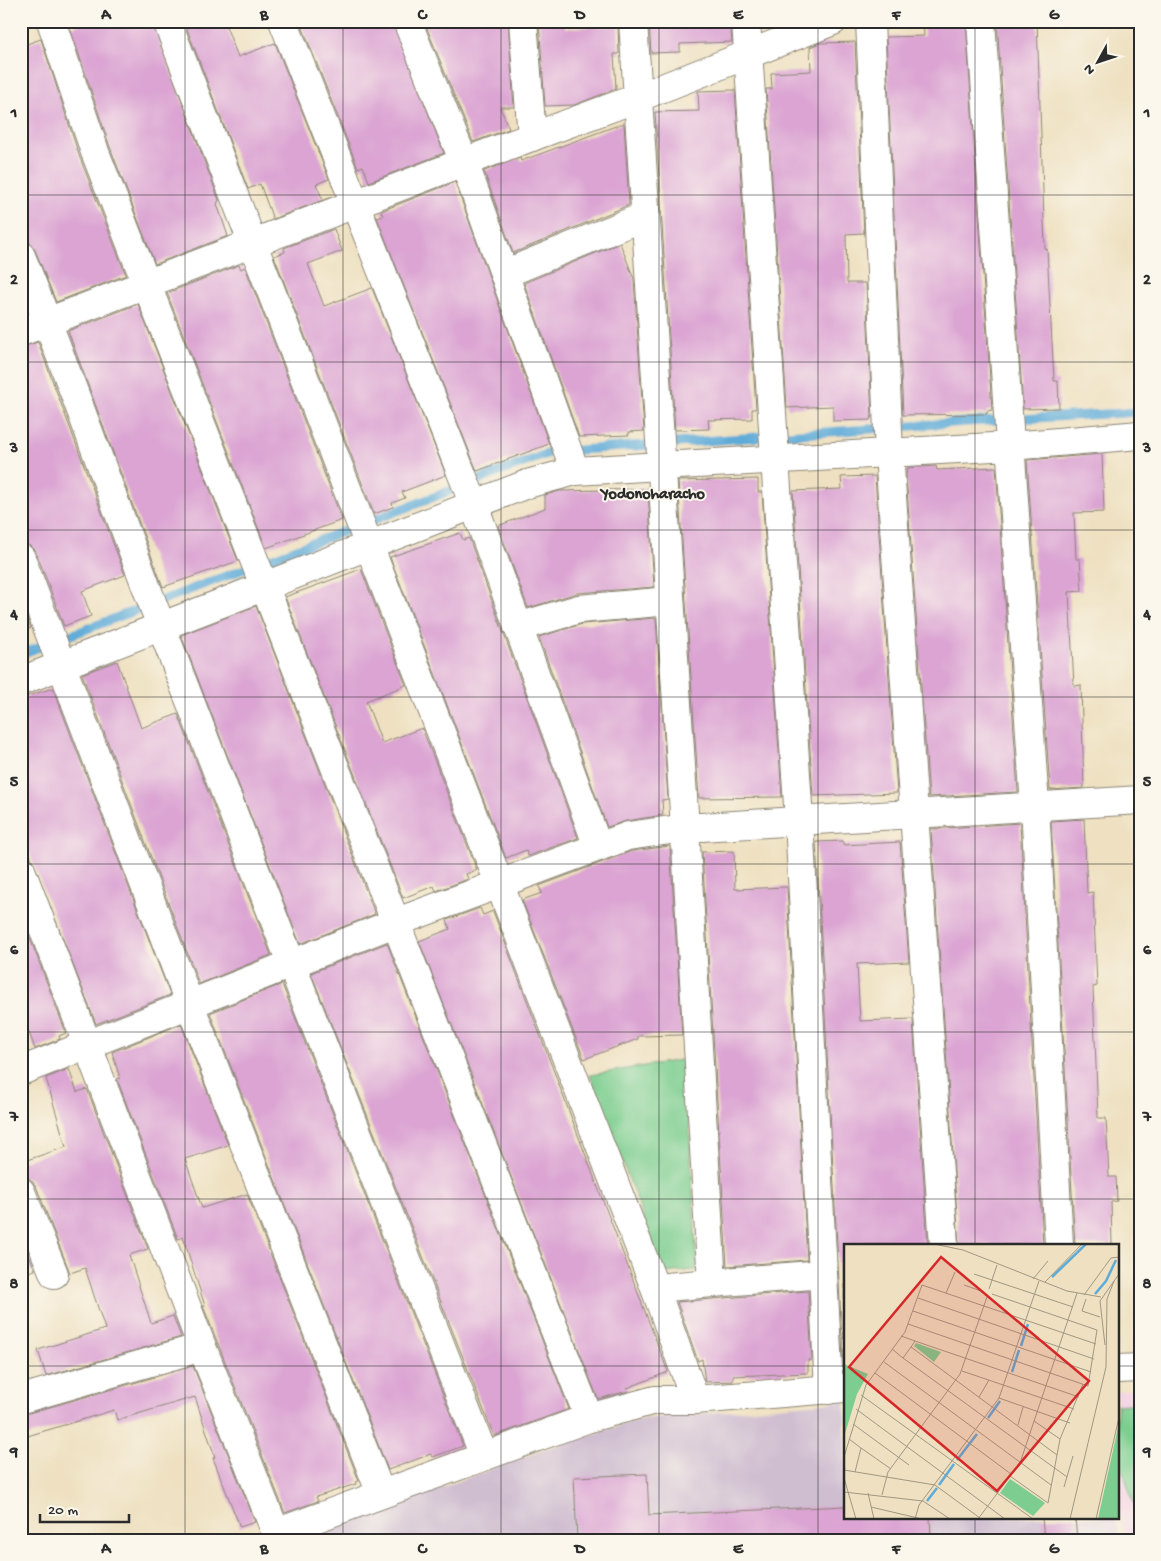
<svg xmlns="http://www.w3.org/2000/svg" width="1161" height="1561" font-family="'Gochi Hand',sans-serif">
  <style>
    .built { fill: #f2cfe2 }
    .industrial { fill: #cfbdd0 }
    .green { fill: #7ccd8f; stroke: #547c5d }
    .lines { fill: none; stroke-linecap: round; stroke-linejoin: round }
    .stream { stroke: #5fabd8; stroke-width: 9 }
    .building { fill: #dba4d3 }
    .street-casing { stroke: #8c8676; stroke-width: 30 }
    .street { stroke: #fff; stroke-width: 28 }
    .grid { fill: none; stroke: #2b2b2b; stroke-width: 1; stroke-opacity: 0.55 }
    .labels { text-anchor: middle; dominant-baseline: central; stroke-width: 4; stroke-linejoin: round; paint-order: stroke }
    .neighbourhood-label { font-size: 16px; font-weight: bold; fill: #2b2b2b; stroke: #fbf7ec }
    .inset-river { fill: none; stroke: #5fabd8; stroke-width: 2.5 }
    .inset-road { fill: none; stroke: #a09884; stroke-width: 1 }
    .view { fill: #d62828; fill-opacity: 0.15; stroke: #d62828; stroke-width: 2.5 }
    .inset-edge { fill: none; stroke: #2b2b2b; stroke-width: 2.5 }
    .neatline { fill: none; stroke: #2b2b2b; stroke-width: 2 }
    .grid-label { font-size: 16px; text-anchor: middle; font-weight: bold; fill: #2b2b2b }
  </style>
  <rect width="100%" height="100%" fill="#fbf7ec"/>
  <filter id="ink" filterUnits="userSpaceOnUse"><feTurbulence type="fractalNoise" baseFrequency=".02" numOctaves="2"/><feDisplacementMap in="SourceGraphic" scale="10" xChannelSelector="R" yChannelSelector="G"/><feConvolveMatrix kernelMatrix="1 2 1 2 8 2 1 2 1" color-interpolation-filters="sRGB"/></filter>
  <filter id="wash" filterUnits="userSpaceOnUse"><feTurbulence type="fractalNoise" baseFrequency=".0096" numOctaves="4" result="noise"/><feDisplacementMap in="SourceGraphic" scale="20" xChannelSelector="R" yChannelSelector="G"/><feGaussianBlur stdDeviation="1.12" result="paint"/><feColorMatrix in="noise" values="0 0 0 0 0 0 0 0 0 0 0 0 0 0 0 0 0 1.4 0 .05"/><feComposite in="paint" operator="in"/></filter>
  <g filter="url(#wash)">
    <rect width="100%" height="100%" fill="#eee0c0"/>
    <path class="built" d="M1140,1389V1540H1128L1117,1508V1391Z"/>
    <path class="industrial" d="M845,1401V1517H1114L1121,1540H300L549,1448L642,1419Z"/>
    <g class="green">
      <path d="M686,1059L697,1270L664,1273L590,1075Z"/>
      <path d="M1140,1403V1521L1117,1455V1405Z"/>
    </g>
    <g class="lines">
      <path class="stream" d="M21,654L552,452L966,422L1140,412"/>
    </g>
    <g id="blocks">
      <g class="building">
        <path d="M88,21H152L219,200L217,204L228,236L155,264L110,147L70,28Z"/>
        <path d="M184,21H224L238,57L275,43L329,179L316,184L323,200L273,219L260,184L248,189Z"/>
        <path d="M300,21H392L444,153L369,182L363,166L358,168Z"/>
        <path d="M424,21H508L514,107H500L509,129L473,142Z"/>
        <path d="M539,21H565V28L618,26L619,54H614L616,89L574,105L545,106Z"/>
        <path d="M649,21H730L732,42L680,44V52L651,53Z"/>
        <path d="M923,21H966L992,410L987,411V414L903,415L886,37L924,36Z"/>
        <path d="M997,21H1037L1045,249H1047L1054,381H1058L1059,408L1023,409Z"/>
        <path d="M41,39L80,158L126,275L56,302L35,250L30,243L21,241V46Z"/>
        <path d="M855,42L864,233L846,234L847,283H866L872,416L870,420L833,421V406L787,408L766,89H772L771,73L811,71L810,47L820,43Z"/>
        <path d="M735,90L756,409H752V419L708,420L709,429L675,430L655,112L699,111L698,91Z"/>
        <path d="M624,123L629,205L513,253L484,171L520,158L521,161Z"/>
        <path d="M455,182L549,444L477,471L377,218L383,216L381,211Z"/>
        <path d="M334,229L342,251L308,264L324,306L372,288L446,475L402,492L405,498L392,503L393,507L374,514L274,256L285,252L284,248Z"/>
        <path d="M620,243L634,279L644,431L629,432V435L579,437L524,283Z"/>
        <path d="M239,265L241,269L245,267L342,520L266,548L167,293Z"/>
        <path d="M138,304L238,561L163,587L68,331Z"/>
        <path d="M38,342L125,575L82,591L91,616L64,626L36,552L30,546L21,543V347Z"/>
        <path d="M1102,454L1104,512L1074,513L1076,559H1080L1082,591L1069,592L1074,686L1081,685L1084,788L1050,790L1027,460Z"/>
        <path d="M936,466L937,470L996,467L1018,792L929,797L906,475L907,468Z"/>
        <path d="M875,476L897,793L813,796L793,491L842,489L841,477Z"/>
        <path d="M758,479V492H762L782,797L699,798L678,481Z"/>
        <path d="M648,489L654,587L577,593L528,608L498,526L545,508V495L560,491Z"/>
        <path d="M460,533L463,540L469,538L578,838L528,856L526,850L506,858L390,557Z"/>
        <path d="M361,569L406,685L366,701L382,743L422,728L477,870L466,874L468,879L436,891L434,886L403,898L285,597Z"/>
        <path d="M21,603L31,628L21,631Z"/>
        <path d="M256,606L375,914L300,944L181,635Z"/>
        <path d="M656,618L668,799L662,800L663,815L626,821L607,827L539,637L582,624Z"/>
        <path d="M117,661L141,728L178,714L271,955L199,984L82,674Z"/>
        <path d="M53,688L170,995L96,1024L21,831V698Z"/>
        <path d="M1084,819L1087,893L1093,892L1097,986L1093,987L1098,1118H1106L1109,1177H1116L1117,1201L1111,1202L1112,1245H1075L1051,821Z"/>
        <path d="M1020,823L1043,1245H959L931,829Z"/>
        <path d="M843,841V845L900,842L909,962L857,964L860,1021L913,1019L928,1245H845L843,1359L816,842Z"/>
        <path d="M670,846L682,1035L638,1036V1039L584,1059L522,900L542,893L539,886L632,851Z"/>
        <path d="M734,851L735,889L787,887L807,1260L727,1266L702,852Z"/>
        <path d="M480,908L483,915L493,911L668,1372L627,1388L628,1391L598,1399L419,941L450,929L447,920Z"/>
        <path d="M25,925L66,1033L59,1036L60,1039L35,1049L21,1010V926Z"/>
        <path d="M387,943L569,1409L494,1436L311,973Z"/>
        <path d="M282,984L463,1446L433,1457L431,1454L388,1470L210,1013Z"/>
        <path d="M181,1024L228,1145L185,1159L202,1208L247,1194L359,1481L355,1482L356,1484L316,1497L318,1501L285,1513L203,1306H205L183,1237L178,1239L117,1079L120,1078L112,1052Z"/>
        <path d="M69,1069L77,1092L87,1089L148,1249L129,1255L151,1323L173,1316L181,1337L46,1376L38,1350L105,1329L85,1268L70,1273L36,1186L30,1179L21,1177V1162L66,1147L46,1078Z"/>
        <path d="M21,1234L35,1270L21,1274Z"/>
        <path d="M808,1291L812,1360H808V1373L733,1376V1381L705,1382L702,1359L698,1361L677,1302Z"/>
        <path d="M193,1366L255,1522L240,1527L213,1458L215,1457L195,1397L117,1420L114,1410L21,1438V1413H29Z"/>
        <path d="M647,1474L649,1515L845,1506V1517H930L931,1540H577L574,1477Z"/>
        <path d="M1042,1517H1075L1077,1540H1044Z"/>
      </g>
    </g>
  </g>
  <g filter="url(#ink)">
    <use href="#blocks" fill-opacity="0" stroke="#8c8676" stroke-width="1"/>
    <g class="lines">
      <defs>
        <g id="street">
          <path d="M51,21L95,152L589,1418"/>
          <path d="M167,21L655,1288"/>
          <path d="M283,21L474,505L598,847"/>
          <path d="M407,21L464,162L575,471"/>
          <path d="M523,21L532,137"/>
          <path d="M633,21L685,828L712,1283L655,1288L695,1400"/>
          <path d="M746,21L799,820L823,1274"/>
          <path d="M870,21L889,453L944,1245"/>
          <path d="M981,21L1035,806L1059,1245"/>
          <path d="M21,256C72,380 115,506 163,631C268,907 376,1181 484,1456"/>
          <path d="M504,274L645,216"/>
          <path d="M21,332L464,162L637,98L833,21"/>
          <path d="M21,558L190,1005L381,1494"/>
          <path d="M518,627L579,609L670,601"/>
          <path d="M21,681L527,484L575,471L1010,446L1140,435"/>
          <path d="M21,870L202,1347L276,1533L589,1418L655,1400H695L845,1388"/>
          <path d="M21,1071L397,922L628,836L685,828L1140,800"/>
          <path d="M21,1192L54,1274"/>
          <path d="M712,1283L823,1274L829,1390"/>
          <path d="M1117,1369L1140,1368"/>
          <path d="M25,1398L202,1347"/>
        </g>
      </defs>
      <use href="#street" class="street-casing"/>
      <use href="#street" class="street"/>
    </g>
  </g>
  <path class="grid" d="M185,21V1540M343,21V1540M501,21V1540M659,21V1540M818,21V1540M975,21V1245M21,195H1140M21,362H1140M21,530H1140M21,697H1140M21,864H1140M21,1032H1140M21,1199H1140M21,1366H845M1117,1366H1140M975,1517V1540"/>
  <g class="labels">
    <g class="neighbourhood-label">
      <text x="653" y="495">Yodonoharacho</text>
    </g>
  </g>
  <g transform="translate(844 1244)">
    <rect width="275" height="275" fill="#eee0c0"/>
    <path d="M72,99L97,108L90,118L70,102ZM0,120L24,130L13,150L0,193ZM275,179V275H254ZM166,235L201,259L189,272L156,249Z" fill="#7ccd8f"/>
    <path class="inset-river" d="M208,33L242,0M251,50L262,37L272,16M177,102L184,80M168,128L175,106M144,174L156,157M113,216L133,190M95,241L110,220M83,257L93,244"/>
    <path class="inset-road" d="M90,0L119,6L223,47L257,53M130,30L229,63M189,35L204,17M201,38L238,0M120,41L140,48M145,45L153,21M102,49L111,28M240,51L267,14L275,13M74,54L250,115M242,55L238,67L256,73M69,67L247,128M64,80L244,142L253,86L148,50M57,92L71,97L67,103L213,211M71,97L235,153M261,101L256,57L275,30M48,105L59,114L67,103M59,114L223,233M40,118L207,241M118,127L230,165M31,129L167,230M17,151L189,275M135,153L145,136M155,154L226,179M12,165L161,275M190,177L216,195M9,180L65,221M174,181L179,163M5,195L17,204L11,228M17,204L47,225M0,213L22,141L61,88L78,41L252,100M0,226L91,241L136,274M166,232L204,259L216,195L239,140M0,234L12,275M220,243L229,212M0,248L79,257L106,275M24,249L30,275M38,251L44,228L116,130L143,53M27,263L78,275M71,275L75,261L155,154L195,37M134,275L176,219L233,49M226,275L262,123L263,55L270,37M252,275L275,173"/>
    <path class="view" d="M97,13L245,137L153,247L5,123Z"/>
    <rect width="275" height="275" class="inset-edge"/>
  </g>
  <rect width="1161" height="1561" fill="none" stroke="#fbf7ec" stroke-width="55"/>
  <g transform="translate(1098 62) rotate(230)" stroke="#fbf7ec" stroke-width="4" paint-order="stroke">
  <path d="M0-4L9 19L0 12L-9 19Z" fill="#2b2b2b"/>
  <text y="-8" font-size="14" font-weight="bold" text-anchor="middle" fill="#2b2b2b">N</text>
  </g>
  <path d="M40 1514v8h89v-8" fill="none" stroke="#2b2b2b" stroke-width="2.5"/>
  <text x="48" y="1514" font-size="15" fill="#2b2b2b" stroke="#fbf7ec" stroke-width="4" paint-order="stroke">20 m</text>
  <rect x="28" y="28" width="1106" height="1506" class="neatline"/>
  <g class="grid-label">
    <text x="106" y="19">A</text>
    <text x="264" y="19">B</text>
    <text x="422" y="19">C</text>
    <text x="580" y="19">D</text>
    <text x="738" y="19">E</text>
    <text x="896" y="19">F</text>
    <text x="1054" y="19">G</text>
    <text x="14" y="117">1</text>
    <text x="1147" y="117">1</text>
    <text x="14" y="284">2</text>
    <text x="1147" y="284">2</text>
    <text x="14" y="452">3</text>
    <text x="1147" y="452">3</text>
    <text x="14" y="619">4</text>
    <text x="1147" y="619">4</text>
    <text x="14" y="786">5</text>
    <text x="1147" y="786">5</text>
    <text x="14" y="954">6</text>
    <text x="1147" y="954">6</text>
    <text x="14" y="1121">7</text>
    <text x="1147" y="1121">7</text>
    <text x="14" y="1288">8</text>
    <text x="1147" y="1288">8</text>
    <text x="14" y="1456">9</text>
    <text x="1147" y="1456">9</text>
    <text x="106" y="1553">A</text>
    <text x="264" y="1553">B</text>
    <text x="422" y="1553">C</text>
    <text x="580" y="1553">D</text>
    <text x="738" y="1553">E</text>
    <text x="896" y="1553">F</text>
    <text x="1054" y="1553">G</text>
  </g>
</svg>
